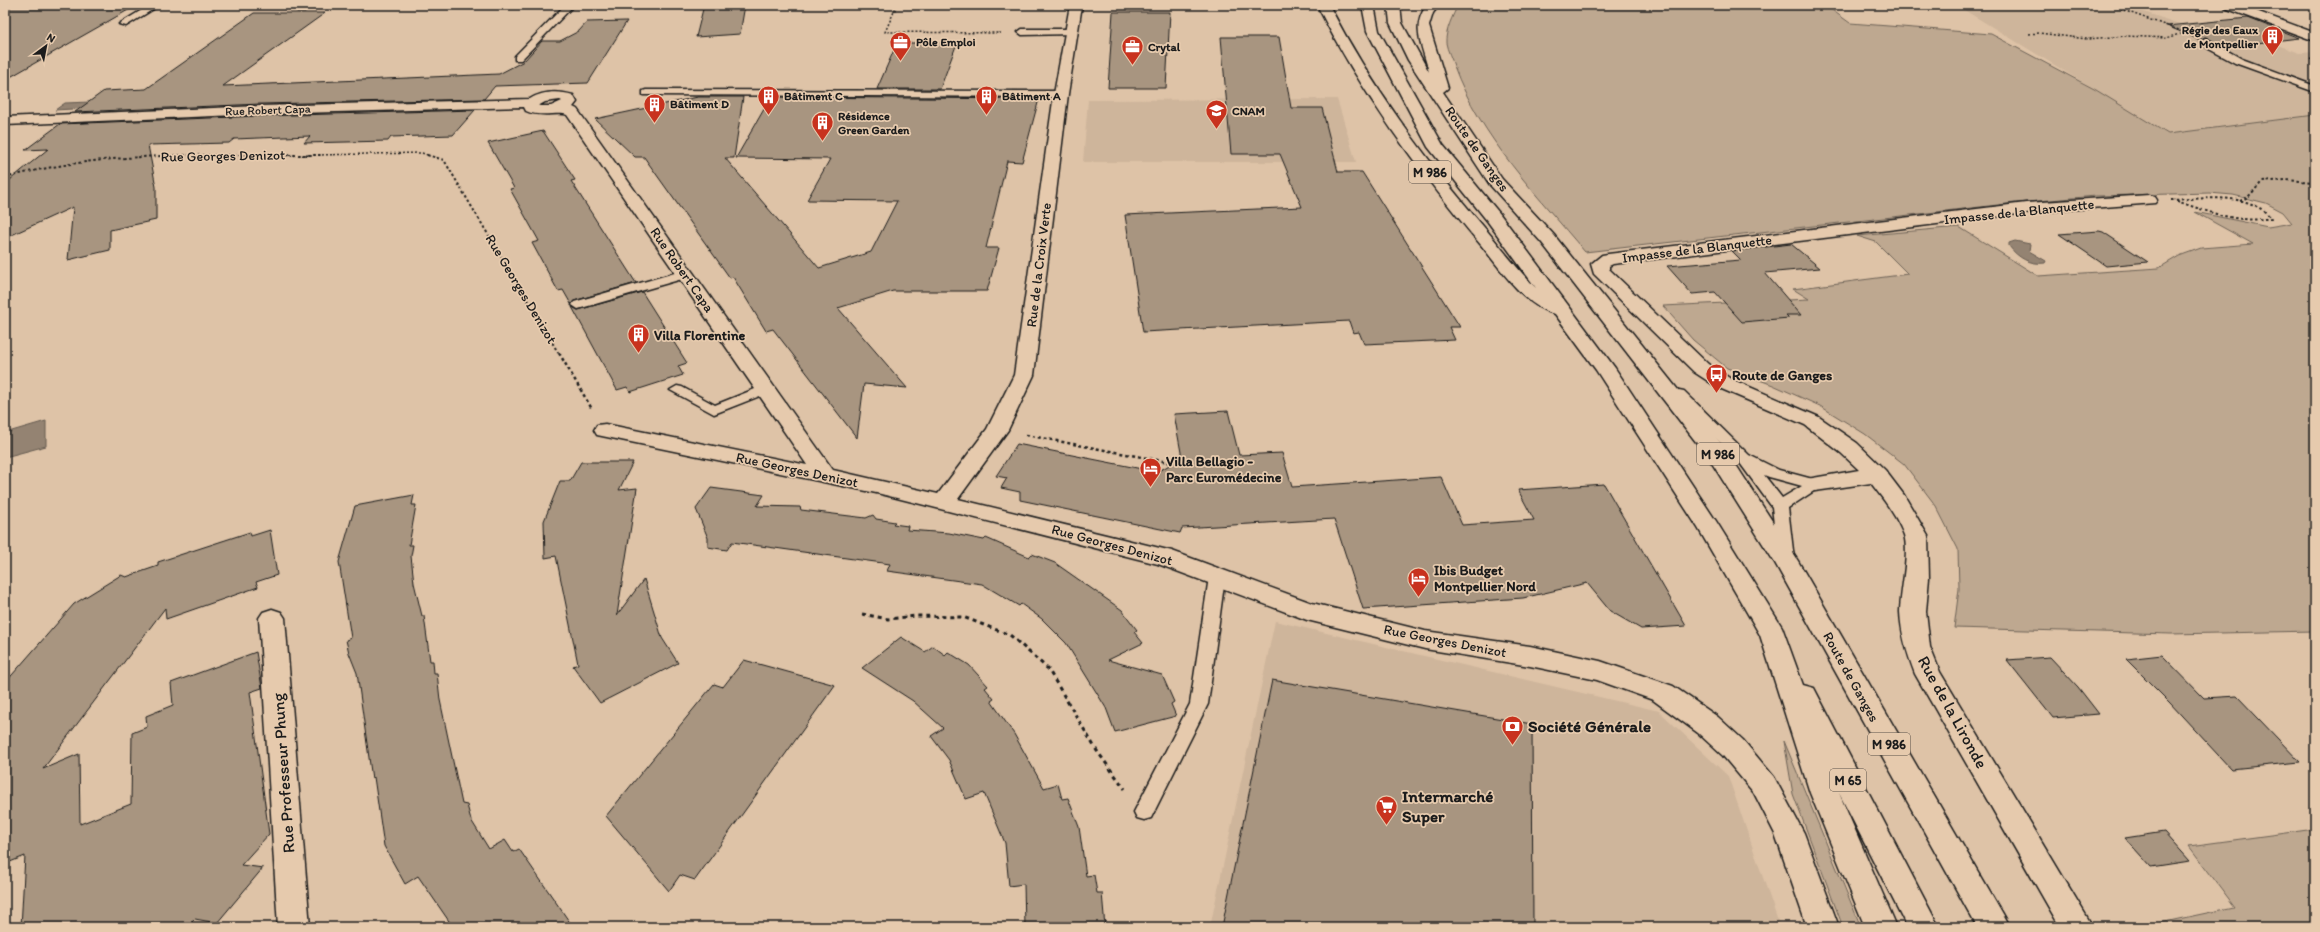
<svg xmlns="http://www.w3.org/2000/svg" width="2320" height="932" font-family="Itim,sans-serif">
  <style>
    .built { fill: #ceb59b }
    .green { fill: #bea890; stroke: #6d6256 }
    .water { fill: #948372; stroke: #645a50 }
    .building { fill: #a89580; stroke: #1c1c1c }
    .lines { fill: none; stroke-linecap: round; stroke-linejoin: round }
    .lane-casing { stroke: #1c1c1c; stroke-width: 3 }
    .street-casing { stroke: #1c1c1c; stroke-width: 3 }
    .primary-casing { stroke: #1c1c1c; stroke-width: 3 }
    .path-far3 { stroke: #1c1c1c; stroke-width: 1.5; stroke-dasharray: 2 2; stroke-linecap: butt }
    .path-far2 { stroke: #1c1c1c; stroke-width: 2; stroke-dasharray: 2.5 2.5; stroke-linecap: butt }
    .path-far1 { stroke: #1c1c1c; stroke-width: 2.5; stroke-dasharray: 3 3; stroke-linecap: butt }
    .path { stroke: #1c1c1c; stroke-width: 3; stroke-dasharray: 4 4; stroke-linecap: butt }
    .lane { fill: #e6caad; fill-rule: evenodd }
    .street { fill: #e6caad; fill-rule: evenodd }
    .primary { fill: #e6caad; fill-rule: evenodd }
    .labels { text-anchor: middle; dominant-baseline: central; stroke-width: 3.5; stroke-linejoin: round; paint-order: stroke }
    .far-poi-label { font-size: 12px; font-weight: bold; fill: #1c1c1c; stroke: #e6caad; text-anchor: start }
    .far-street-label { font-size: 12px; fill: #1c1c1c; stroke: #e6caad }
    .shield { fill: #e6caad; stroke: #595048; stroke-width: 1 }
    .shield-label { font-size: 13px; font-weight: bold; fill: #1c1c1c }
    .street-label { font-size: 14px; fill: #1c1c1c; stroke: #e6caad }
    .poi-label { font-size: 14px; font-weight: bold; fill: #1c1c1c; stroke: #e6caad; text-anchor: start }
    .near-street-label { font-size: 17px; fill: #1c1c1c; stroke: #e6caad }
    .near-poi-label { font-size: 17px; font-weight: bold; fill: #1c1c1c; stroke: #e6caad; text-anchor: start }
  </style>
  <rect width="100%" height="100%" fill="#dec3a7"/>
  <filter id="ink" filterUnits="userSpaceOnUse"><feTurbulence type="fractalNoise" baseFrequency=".025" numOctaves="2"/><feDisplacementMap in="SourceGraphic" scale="8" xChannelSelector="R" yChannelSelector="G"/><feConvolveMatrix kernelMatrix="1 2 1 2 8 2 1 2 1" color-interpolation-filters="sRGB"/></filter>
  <g filter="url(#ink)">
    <g class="built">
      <path d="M1956,5H2124L2182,25L2212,22L2300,53L2315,52V115L2168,134Z"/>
      <path d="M1337,99L1356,162H1083L1088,100Z"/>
      <path d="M1275,621L1659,711L1728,776L1780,927H1210Z"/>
    </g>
    <g class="green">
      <path d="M1458,5H1825L1850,23L1991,34L2096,90L2168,134L2315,115V631L2171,634L1954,628L1959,589L1958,549L1936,506L1904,464L1865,434L1820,406L1773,385L1727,368L1693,340L1663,306L1809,299L1793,289L1908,274L1876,242L1857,236L1959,227L2038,276L2159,268L2179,256L2201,248L2253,244L2195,212L2268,227L2292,223L2283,212L2266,203L2233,195L2209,193L2096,196L2015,203L1585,252C1537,195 1480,137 1454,66C1452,59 1447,50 1446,43C1445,31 1453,15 1458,5Z"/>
      <path d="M1784,741L1861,927H1843L1793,794Z"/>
      <path d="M2315,829V927H2141L2235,907L2189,846Z"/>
    </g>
    <g class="water">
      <path d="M90,102V108L55,110L65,103Z"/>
      <path d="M2015,241L2030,244L2029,251L2046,261L2045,263C2030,265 2018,258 2009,246V243Z"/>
      <path d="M46,421V446L5,457V433Z"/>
    </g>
    <g class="building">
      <path d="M5,5H137L5,80Z"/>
      <path d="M704,5H745L740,34L696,37Z"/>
      <path d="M1113,12H1170L1166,88H1108Z"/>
      <path d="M254,13H325L223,86L499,74L524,61L542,41H560L579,31L587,22L627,21L588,83L495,86L484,99L260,104L75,112L104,91L146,89Z"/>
      <path d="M2248,18L2299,38L2223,47L2206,37L2200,40L2167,26Z"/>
      <path d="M1221,37H1279L1291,108H1322L1338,172H1362L1460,327H1449L1455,340L1364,344L1359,332L1353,333L1349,321L1143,332L1125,215L1302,207L1280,154H1231Z"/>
      <path d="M897,43H957L940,89H877Z"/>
      <path d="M698,97H743L734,158H725L819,268L871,252L897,201L807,200L830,159L736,158L771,97L1039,99L1022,162L1007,161L986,248H999L987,291H893L838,308L907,388L864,384L857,438L773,329L766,331L733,277L730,278L644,157H635L595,119Z"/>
      <path d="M475,110L453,135L391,137L388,141L304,143L310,136L234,139L229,143L148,145L156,187V220L110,230V250L68,260L73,207L5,238V184L48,149L25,150L60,124L260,116Z"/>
      <path d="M543,131L575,180L571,181L636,283L574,301L571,304L563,290L558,291L532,243L539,241L510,189L514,188L488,143Z"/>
      <path d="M2099,231L2103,232L2148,262L2106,266L2059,234Z"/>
      <path d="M1791,244L1820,268L1765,273L1801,315H1786L1789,318L1742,322L1715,292L1692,294L1667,266L1741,260L1732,251Z"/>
      <path d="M642,292L687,363L678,366L683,375L630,392L627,387L617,390L572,307L578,310Z"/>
      <path d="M1228,411L1239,455L1282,453L1292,487L1441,477L1462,525L1534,520L1518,490L1604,484L1686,626L1641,629L1610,611L1587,583L1523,598L1363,609L1334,519L1182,528L1180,533L1020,500V492L1001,488L1007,478L996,476L1017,444L1157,472L1182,458L1174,414Z"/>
      <path d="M581,462H633L619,490L637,488L617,615L644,579L662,638L678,663L600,703L573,666L578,664L556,556L545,558L544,521L560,481H570Z"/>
      <path d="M711,488L764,495L757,506L800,507L801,510L866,518L873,515L876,519L895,522L893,524L908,526L907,530L949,533L984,540L986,538L1029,557L1032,554L1055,563L1122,610L1137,630L1134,632L1143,643L1108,660L1162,675L1174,702L1171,704L1176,716L1115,732L1106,708L1066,643L1042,619L1021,604L1019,606L982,584L887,571L890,564L810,553L732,542L727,550L708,547V538L696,509Z"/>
      <path d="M414,495L412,505H416L409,545H413L411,556L414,583L422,616H424L430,661H433L434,673H437L440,700L462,804L467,805L471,820L489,849L505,840L513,852L519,849L573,927H453L418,876L405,884L384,846L374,777L372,779L357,673L349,653L346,640L351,638L339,562L355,506Z"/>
      <path d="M270,530L277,575L256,582L258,587L166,619L165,608L43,769L79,754L80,824L131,804L132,733L147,727L146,716L173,705L171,683L256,652L262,688L250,692L269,834L241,865L263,868L217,923L195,919L187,927H21L25,856L5,864V683L74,604L121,575L126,577L158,566V562L250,532L251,536Z"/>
      <path d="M901,637L925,652L933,646L945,655L948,652L969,665L988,686L985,688L994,699L991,701L1014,734L1044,788L1058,784L1062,799L1068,798L1079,827L1086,876L1094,875L1097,893H1102L1105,927H1025L1024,884L1009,886L1005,843L984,793L966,799L949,760L931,736L943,728L913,701L862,668Z"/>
      <path d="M2162,655L2204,698L2237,696L2300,762L2231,769L2170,703L2126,659Z"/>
      <path d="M2050,657L2078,687L2099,714L2053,718L2007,660Z"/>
      <path d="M744,660L835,685L695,880L680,875L669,891L606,816L714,684L723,687Z"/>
      <path d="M1272,680L1532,724L1533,927H1222Z"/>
      <path d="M2164,832L2190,861L2151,867L2125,838Z"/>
    </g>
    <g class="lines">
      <defs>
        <g id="lane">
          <path d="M150,5H160L126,26L119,24Z"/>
          <path d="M565,5H574L521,60H515V56Z"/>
          <path d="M1072,29L1076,32L1075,34L1022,35L1018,32L1022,29Z"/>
          <path d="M2205,38L2242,59L2315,86V92L2235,63L2209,49L2202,43L2201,41Z"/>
          <path d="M646,90L1061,91L1066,94L1061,97L643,95V91Z"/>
          <path d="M685,270L689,271L691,274L689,277L578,309L572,305L574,302Z"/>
          <path d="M765,385L772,389L770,392L714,414L670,390L677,386L682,387L715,405Z"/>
          <path d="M1679,390L1684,391L1749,455L1779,470L1820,481L1823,484L1820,487L1788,508L1794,559L1792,563L1786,565L1780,563L1778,559L1772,507L1737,459L1674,397L1672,394ZM1764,475L1769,477L1802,486L1782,498Z"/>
          <path d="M1217,571L1223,573L1225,577L1208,704L1151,818L1144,820L1137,818L1134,812L1190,704L1209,577L1211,573Z"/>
        </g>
        <g id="street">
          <path d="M1070,5H1082L1068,94L1034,375L1008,430L958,499L1172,551L1312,603L1425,631L1530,646L1600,661L1673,686L1718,717L1743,740L1774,777L1804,833L1839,927H1807L1775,834L1754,793L1723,756L1698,733L1653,700L1597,680L1530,666L1425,649L1307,620L1158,564L881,494L597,435L594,430L597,425L605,424L807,465L567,115C560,111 541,118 526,111L524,107L260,114L5,125V117L260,106L530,99C543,91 559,91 573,95L577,102L573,107L577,109L833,470L938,494L987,429L1014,375L1054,94ZM560,100L562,101L551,106H538L545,102Z"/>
          <path d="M2223,5H2240L2315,33V41L2225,8Z"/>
          <path d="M2149,195L2155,197L2157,200L2155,203L2026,213L1613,264L1609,266V269L1708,364L1731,379L1819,417L1857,443L1885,470L1904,495L1928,536L1929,578L1926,611L1930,647L1940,672L2093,927H2060L1915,674C1907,653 1901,634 1900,612C1900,592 1910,554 1904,535C1897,516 1883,499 1871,483L1815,491L1807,489L1804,484L1807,479L1859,470L1841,453L1805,425L1717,387L1694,372L1594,274L1591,264L1602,255L1608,254L2026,203Z"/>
          <path d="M272,609L281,612L285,618L310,927H278L259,618L263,612Z"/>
        </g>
        <g id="primary">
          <path d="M1317,5H1329C1371,86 1424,157 1483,226C1500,246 1517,269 1536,288L1488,222L1428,147L1367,31L1362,5H1374L1379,31L1443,145L1500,214L1615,368L1716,521L1782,627L1803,685L1814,688L1939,927H1907L1839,793L1897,927H1865L1810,793L1760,635L1698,528L1596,370L1555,314C1525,307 1500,268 1481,245C1418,170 1361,93 1317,5Z"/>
          <path d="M1388,5H1400L1402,23L1429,72C1423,47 1410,27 1427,5H1439L1433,13L1429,26L1448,88L1443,92L1502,179L1554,235L1727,451L1798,561L2010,927H1977L1775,563L1710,460L1542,243L1490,185L1408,60L1390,23Z"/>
        </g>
      </defs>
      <use href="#lane" class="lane-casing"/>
      <use href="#street" class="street-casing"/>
      <use href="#primary" class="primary-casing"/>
      <g class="path-far3">
        <path d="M897,5L885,32L1001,33"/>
        <path d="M2109,5L2187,33"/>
        <path d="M2029,34L2039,33L2087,39L2126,36L2166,38L2185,33"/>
        <path d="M2310,59L2315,61"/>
        <path d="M262,156L422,153L430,156"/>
      </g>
      <g class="path-far2">
        <path d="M427,155L444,160L559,354"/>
        <path d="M5,178C107,149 217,156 322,155"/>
        <path d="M2171,200C2202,199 2250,191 2271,218C2237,224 2206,211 2174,200"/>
        <path d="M2240,201L2248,197L2262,182L2285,180L2315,182"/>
      </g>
      <g class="path-far1">
        <path d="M559,353L592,409"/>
        <path d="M1026,435L1173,463"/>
      </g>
      <path class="path" d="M862,614L888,619L916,616L963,617L1010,635L1048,669L1097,751L1125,789"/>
      <use href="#lane" class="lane"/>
      <use href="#street" class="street"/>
      <use href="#primary" class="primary"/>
    </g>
  </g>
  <defs>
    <symbol id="building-pin" viewBox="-11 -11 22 30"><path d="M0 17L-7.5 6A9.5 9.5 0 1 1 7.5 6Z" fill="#c8321e" stroke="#e6caad"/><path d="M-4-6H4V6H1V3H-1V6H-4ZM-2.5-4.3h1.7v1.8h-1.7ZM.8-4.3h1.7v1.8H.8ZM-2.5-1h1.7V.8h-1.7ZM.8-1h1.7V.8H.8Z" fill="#fff"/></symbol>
    <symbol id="office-pin" viewBox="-11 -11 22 30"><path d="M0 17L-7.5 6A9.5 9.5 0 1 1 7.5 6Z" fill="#c8321e" stroke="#e6caad"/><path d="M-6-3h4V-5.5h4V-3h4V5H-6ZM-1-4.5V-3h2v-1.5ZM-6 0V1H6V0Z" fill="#fff"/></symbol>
    <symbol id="university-pin" viewBox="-11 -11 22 30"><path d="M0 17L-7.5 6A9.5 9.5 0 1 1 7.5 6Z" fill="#c8321e" stroke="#e6caad"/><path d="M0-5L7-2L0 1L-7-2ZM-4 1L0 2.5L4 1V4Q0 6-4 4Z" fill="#fff"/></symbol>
    <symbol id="bus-pin" viewBox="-11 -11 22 30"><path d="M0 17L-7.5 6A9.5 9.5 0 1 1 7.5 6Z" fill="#c8321e" stroke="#e6caad"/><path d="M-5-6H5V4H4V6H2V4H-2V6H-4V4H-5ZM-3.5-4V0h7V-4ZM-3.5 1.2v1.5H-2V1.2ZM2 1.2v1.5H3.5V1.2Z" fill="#fff"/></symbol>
    <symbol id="hotel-pin" viewBox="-11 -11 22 30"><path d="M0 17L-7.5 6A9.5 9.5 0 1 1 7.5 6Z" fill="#c8321e" stroke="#e6caad"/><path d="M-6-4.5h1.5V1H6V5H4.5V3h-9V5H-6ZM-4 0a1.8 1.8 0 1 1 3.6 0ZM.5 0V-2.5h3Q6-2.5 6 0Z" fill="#fff"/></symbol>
    <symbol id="bank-pin" viewBox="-11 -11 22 30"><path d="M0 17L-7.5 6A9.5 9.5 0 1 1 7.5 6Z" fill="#c8321e" stroke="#e6caad"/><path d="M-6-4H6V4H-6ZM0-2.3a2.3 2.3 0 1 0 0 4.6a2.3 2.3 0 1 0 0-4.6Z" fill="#fff"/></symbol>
    <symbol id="supermarket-pin" viewBox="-11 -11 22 30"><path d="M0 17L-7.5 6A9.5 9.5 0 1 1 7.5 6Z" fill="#c8321e" stroke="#e6caad"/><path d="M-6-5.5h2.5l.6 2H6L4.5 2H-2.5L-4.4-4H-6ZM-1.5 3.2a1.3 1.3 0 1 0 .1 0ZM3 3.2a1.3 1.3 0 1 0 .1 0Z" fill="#fff"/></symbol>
  </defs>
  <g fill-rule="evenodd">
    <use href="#building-pin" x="2260" y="24" width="25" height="34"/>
    <use href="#office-pin" x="888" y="30" width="25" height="34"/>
    <use href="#office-pin" x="1120" y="34" width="25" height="34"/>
    <use href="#building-pin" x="756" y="84" width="25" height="34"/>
    <use href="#building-pin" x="974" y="84" width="25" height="34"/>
    <use href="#building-pin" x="642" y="92" width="25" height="34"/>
    <use href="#university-pin" x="1204" y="98" width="25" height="34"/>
    <use href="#building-pin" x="810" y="110" width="25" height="34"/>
    <use href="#building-pin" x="626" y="322" width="25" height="34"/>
    <use href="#bus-pin" x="1704" y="362" width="25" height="34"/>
    <use href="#hotel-pin" x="1138" y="456" width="25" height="34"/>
    <use href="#hotel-pin" x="1406" y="566" width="25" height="34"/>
    <use href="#bank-pin" x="1500" y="714" width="25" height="34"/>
    <use href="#supermarket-pin" x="1374" y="794" width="25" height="34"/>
  </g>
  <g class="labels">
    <g class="far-poi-label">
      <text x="2258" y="30" text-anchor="end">Régie des Eaux<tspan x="2258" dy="14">de Montpellier</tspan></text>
      <text x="916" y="42">Pôle Emploi</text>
      <text x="1148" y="47">Crytal</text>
      <text x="784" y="96">Bâtiment C</text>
      <text x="1002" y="96">Bâtiment A</text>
      <text x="670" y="104">Bâtiment D</text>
      <text x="1232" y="111">CNAM</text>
      <text x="838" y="116">Résidence<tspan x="838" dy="14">Green Garden</tspan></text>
    </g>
    <g class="far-street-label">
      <text transform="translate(268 110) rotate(-2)">Rue Robert Capa</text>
    </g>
    <g class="shield">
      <rect x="1409" y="161" width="42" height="22" rx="3"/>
      <rect x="1697" y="443" width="42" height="22" rx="3"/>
      <rect x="1868" y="733" width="42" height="22" rx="3"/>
      <rect x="1830" y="769" width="36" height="22" rx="3"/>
    </g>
    <g class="shield-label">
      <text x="1430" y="172">M 986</text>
      <text x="1718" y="454">M 986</text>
      <text x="1889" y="744">M 986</text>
      <text x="1848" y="780">M 65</text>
    </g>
    <g class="street-label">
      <text transform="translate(1477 149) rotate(55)">Route de Ganges</text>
      <text transform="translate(223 156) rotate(-1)">Rue Georges Denizot</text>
      <text transform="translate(2019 212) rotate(-6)">Impasse de la Blanquette</text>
      <text transform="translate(1697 249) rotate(-7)">Impasse de la Blanquette</text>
      <text transform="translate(1039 265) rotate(-83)">Rue de la Croix Verte</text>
      <text transform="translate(682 270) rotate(55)">Rue Robert Capa</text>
      <text transform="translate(521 289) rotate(59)">Rue Georges Denizot</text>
      <text transform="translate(797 470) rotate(12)">Rue Georges Denizot</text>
      <text transform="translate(1112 545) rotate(15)">Rue Georges Denizot</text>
      <text transform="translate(1445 641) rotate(11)">Rue Georges Denizot</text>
      <text transform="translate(1851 677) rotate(61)">Route de Ganges</text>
    </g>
    <g class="poi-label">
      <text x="654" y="335">Villa Florentine</text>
      <text x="1732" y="375">Route de Ganges</text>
      <text x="1166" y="461">Villa Bellagio -<tspan x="1166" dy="16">Parc Euromédecine</tspan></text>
      <text x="1434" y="570">Ibis Budget<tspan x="1434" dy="16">Montpellier Nord</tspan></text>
    </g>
    <g class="near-street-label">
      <text transform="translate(1953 712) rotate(61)">Rue de la Lironde</text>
      <text transform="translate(283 773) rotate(-94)">Rue Professeur Phung</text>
    </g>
    <g class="near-poi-label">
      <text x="1528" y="726">Société Générale</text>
      <text x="1402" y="796">Intermarché<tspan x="1402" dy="20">Super</tspan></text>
    </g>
  </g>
  <rect width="2320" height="932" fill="none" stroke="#e6caad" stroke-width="20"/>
  <rect x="10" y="10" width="2300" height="912" fill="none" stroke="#1c1c1c" stroke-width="1.5" filter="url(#ink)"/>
  <g transform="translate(46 46) rotate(32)" stroke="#e6caad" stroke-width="3" paint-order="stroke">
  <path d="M0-3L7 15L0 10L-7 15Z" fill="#1c1c1c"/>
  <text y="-6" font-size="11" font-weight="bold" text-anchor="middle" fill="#1c1c1c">N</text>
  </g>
</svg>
